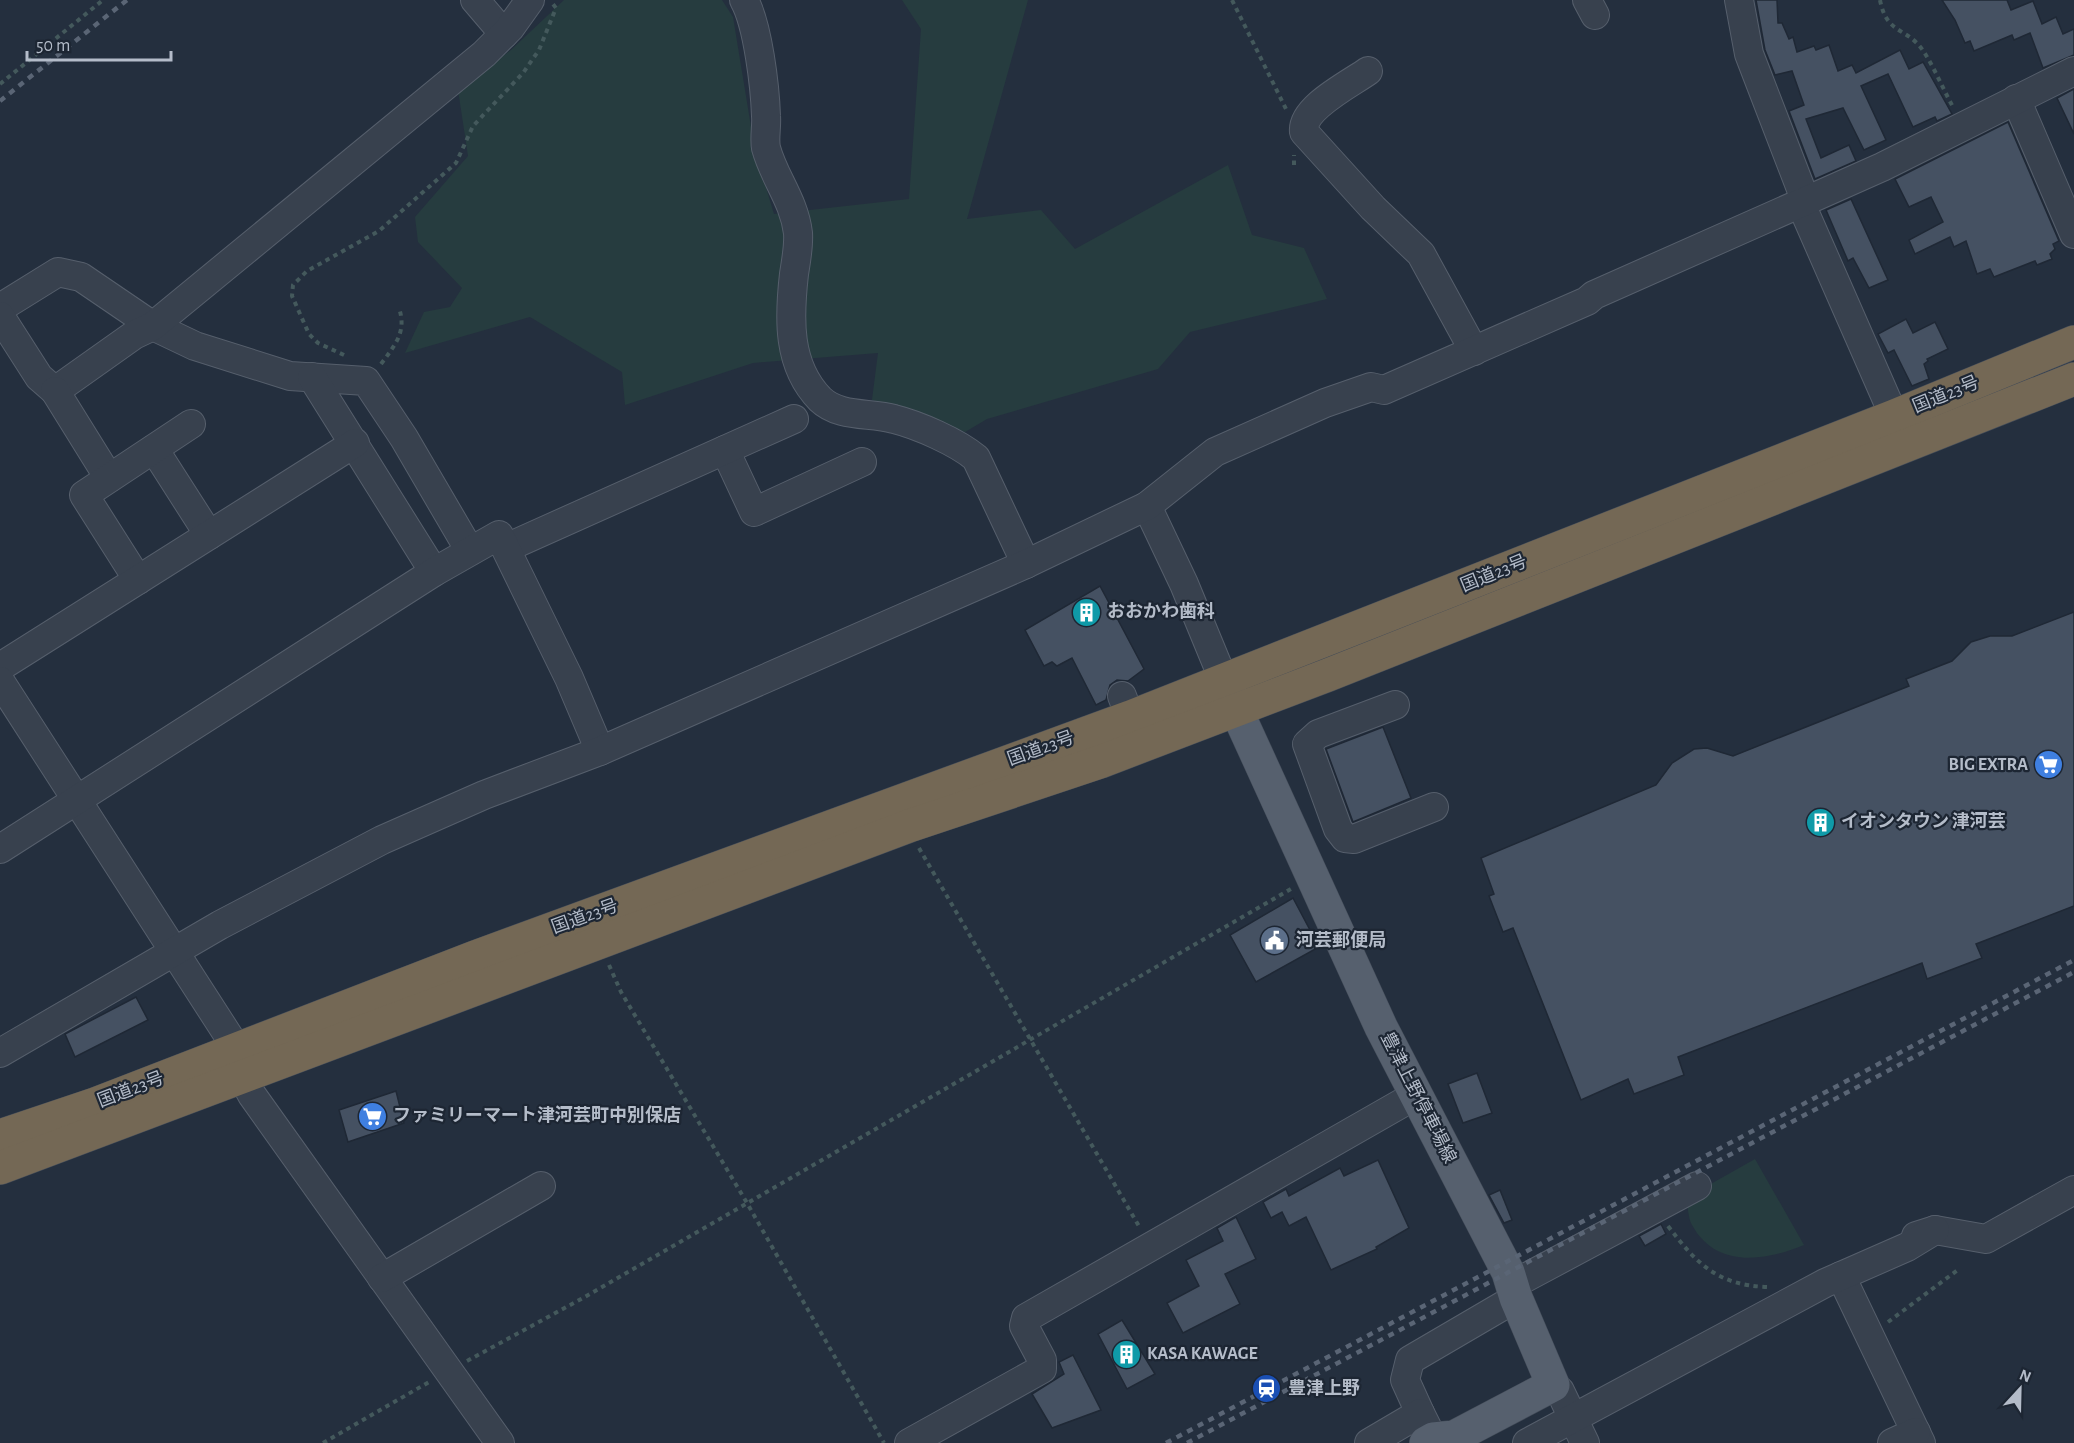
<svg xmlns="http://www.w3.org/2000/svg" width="2074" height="1443" font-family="'Alegreya Sans','Noto Sans JP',sans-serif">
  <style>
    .green { fill: #263c3f }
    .building { fill: #455162; stroke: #1f2835; stroke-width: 1.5 }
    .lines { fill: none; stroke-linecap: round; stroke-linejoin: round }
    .minor-casing { stroke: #565f6c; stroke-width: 30 }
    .major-casing { stroke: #414a57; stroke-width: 34 }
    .highway-casing { stroke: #434c59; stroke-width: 34 }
    .path { stroke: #44595c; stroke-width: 4; stroke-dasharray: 4.5 4.5; stroke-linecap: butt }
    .minor { stroke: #38414e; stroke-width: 28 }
    .major { stroke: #56606e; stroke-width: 33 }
    .highway { stroke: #746855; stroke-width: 33 }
    .rail { stroke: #5a6575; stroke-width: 4.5; stroke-dasharray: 6 6; stroke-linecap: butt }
    .labels { text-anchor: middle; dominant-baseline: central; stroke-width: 4.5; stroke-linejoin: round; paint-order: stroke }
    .street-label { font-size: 18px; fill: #b4bcc9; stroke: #1d2633 }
    .poi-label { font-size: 18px; font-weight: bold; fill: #b4bcc9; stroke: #1d2633; text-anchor: start }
  </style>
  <rect width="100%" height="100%" fill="#242f3e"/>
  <g class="green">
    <path d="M564,0H722L733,17L755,151L774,214L909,199L921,29L902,0H1028L967,219L1041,210L1075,249L1228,165L1252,235L1304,248L1327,299L1190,332L1158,369L987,419L965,432L872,400L878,353L753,363L625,405L622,372L530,317L405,353L424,312L450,307L462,288L418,242L415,217L468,156L458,90L511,50Z"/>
    <path d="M1755,1159L1804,1245C1766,1261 1716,1269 1692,1225C1688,1218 1688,1206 1686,1198Z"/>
  </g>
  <g class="building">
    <path d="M1756,0H1777L1778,23H1782L1789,39L1793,37L1797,52L1814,46L1816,50L1829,45L1838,71L1852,65L1856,73L1900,50L1909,69L1923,62L1952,114L1937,121L1935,117L1913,127L1888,74L1861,86L1886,140L1864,150L1843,108L1806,119L1821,158L1849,145L1856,161L1815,179L1789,111L1804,105L1792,71L1775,75L1765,50Z"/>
    <path d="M1942,0H2007L2011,10L2033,1L2042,24L2056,17L2063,34L2074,29V55L2043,68L2030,33L2014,40L2012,35L1974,51L1970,41L1965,43L1955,20Z"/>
    <path d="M2074,89V134L2057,98Z"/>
    <path d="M2008,122L2059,241L2053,244L2055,249L2050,254L2052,259L2037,265L2035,261L1994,277L1990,269L1977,274L1966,241L1954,247L1950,237L1915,254L1909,240L1943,222L1931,197L1909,207L1895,179Z"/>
    <path d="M1851,199L1888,280L1869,288L1853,258L1848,261L1826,210Z"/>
    <path d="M1906,319L1913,333L1935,322L1948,349L1927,359L1928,361L1924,364L1929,379L1912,386L1894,350L1888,353L1878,334Z"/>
    <path d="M1100,586L1144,669L1128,681L1117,680L1110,685L1106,700L1096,705L1072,658L1057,666L1052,662L1044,666L1025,630Z"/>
    <path d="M2074,612V906L1976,944L1982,958L1927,979L1922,963L1678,1057L1684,1075L1634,1094L1628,1079L1581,1100L1513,928L1503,932L1489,896L1494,894L1481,858L1656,785L1672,763L1694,749L1707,748L1733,756L1909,686L1906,679L1952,661L1971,642L1990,636H2012Z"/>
    <path d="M1383,727L1411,798L1353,822L1326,749Z"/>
    <path d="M1293,898L1319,947L1256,982L1230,935Z"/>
    <path d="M136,997L148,1020L75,1057L65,1034Z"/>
    <path d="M1477,1073L1492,1113L1463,1123L1448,1084Z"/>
    <path d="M396,1091L404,1123L348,1142L339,1110Z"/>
    <path d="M1378,1160L1409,1228L1376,1247L1377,1249L1331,1270L1306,1217L1289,1226L1282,1212L1271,1218L1263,1202L1286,1189L1289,1196L1340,1168L1344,1176Z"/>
    <path d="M1500,1190L1512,1220L1504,1223L1489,1195Z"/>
    <path d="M1236,1217L1256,1259L1225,1274L1240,1304L1183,1333L1167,1303L1199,1286L1186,1260L1223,1241L1217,1228Z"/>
    <path d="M1661,1224L1666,1234L1645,1246L1639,1236Z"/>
    <path d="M1122,1320L1155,1374L1127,1389L1098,1334Z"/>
    <path d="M1073,1355L1101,1410L1052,1428L1032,1394L1064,1374L1059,1362Z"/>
  </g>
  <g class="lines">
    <defs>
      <g id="minor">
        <path d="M475,0L504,34"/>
        <path d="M744,0C758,25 765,87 766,116C767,126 764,138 766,148C774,178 794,200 798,233C799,246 796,261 794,274C789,318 787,365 820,399C840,418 869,412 894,419C918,425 957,442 976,458L1026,564"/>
        <path d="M1587,0L1595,15"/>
        <path d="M1739,0L1749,54L1806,202"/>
        <path d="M1368,71C1350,84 1301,108 1304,132L1373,208L1421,254L1474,351"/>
        <path d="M2016,99L2074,234"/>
        <path d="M1801,204L1894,416"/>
        <path d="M0,308L58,272L81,277L153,326L195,346L290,376L366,381L404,438L470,551"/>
        <path d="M0,316L39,377L55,391L134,335L153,326L484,54L510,28L530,0"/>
        <path d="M312,377L434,572"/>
        <path d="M55,391L109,478"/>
        <path d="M154,449L209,535"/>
        <path d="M725,450L754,512L862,462"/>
        <path d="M1147,506L1184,584L1224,681"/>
        <path d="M506,548L794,419"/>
        <path d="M138,580L84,495L191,424"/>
        <path d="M0,667L355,443"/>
        <path d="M0,681L237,1049L242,1077L252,1095L500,1443"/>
        <path d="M1122,696L1130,717"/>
        <path d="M1395,705L1318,734L1307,744L1338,829L1345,838L1354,839L1434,807"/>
        <path d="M0,849L434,572L499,535L569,678L600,751"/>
        <path d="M0,1053L220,925L382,840L484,795L600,751L1026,564L1147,506L1215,452L1325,403L1371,387L1384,390L1587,301L1594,295L1882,167L2074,71"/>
        <path d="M1916,1236L1935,1230L1986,1239L2074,1190"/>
        <path d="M1841,1276L1921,1443"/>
        <path d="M382,1278L541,1186"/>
        <path d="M1512,1285L1697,1186"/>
        <path d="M1553,1385L1560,1391L1585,1443"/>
        <path d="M1420,1413L1405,1380L1410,1360L1516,1298"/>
        <path d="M909,1443L1042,1369V1360L1024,1326L1026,1318L1416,1095"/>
        <path d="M1369,1443L1420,1413L1428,1429"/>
        <path d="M1527,1443L1825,1283L1907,1247L1935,1230"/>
        <path d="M1892,1443L1916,1432"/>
      </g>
      <path id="major" d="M1224,683L1381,1027L1508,1272L1516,1298L1553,1385L1454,1437L1433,1439L1426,1443"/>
      <g id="highway">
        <path d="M0,1136L95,1104L475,957L1130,717L1894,416L2074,342"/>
        <path d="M0,1168L909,826L1100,762L1328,675L2074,379"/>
      </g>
    </defs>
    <use href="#minor" class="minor-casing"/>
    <use href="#major" class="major-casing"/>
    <use href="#highway" class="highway-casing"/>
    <g class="path">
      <path d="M1232,0L1286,109"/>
      <path d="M1880,0C1887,36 1907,26 1924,52C1935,69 1943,89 1953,107"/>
      <path d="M0,84L103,0"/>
      <path d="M1294,165V155"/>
      <path d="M344,355L318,343L309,334L292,296L293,285L307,271L379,231L456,163L473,126L523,73L539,50L556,8L552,3"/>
      <path d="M381,364C395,345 407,332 399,308"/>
      <path d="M919,848L1140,1228"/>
      <path d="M609,965L621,992L747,1203L884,1443"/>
      <path d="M1668,1226C1697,1264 1717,1285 1767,1287"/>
      <path d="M1888,1322L1959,1269"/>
      <path d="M467,1361L583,1298L1291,889"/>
      <path d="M323,1443L429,1382"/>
    </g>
    <use href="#minor" class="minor"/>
    <use href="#major" class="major"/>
    <use href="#highway" class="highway"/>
    <g class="rail">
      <path d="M0,101L127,0"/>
      <path d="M1166,1443L2074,960"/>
      <path d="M1187,1443L2074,972"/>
    </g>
  </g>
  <defs>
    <symbol id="building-disc" viewBox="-11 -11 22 22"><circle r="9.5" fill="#0f9aa8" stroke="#1d2633"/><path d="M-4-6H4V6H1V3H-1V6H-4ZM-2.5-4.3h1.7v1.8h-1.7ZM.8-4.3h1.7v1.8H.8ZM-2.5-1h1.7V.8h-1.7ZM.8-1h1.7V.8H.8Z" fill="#fff"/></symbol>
    <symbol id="supermarket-disc" viewBox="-11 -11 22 22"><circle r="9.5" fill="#3f7fe0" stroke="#1d2633"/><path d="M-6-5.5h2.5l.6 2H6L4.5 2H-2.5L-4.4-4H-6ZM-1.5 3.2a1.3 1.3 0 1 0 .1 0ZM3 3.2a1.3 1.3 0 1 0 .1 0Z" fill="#fff"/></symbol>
    <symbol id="civic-disc" viewBox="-11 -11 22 22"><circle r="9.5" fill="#5c6f8a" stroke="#1d2633"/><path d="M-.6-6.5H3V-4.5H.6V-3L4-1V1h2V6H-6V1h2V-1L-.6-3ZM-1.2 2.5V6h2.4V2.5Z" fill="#fff"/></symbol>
    <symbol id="station-disc" viewBox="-11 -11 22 22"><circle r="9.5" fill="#1a4fb4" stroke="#1d2633"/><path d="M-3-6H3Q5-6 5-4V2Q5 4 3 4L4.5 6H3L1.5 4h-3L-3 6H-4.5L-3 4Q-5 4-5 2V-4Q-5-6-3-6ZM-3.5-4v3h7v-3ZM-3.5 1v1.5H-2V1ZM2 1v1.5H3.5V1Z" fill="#fff"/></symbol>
  </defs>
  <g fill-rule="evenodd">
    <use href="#building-disc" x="1070" y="596" width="33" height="33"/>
    <use href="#supermarket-disc" x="2032" y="748" width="33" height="33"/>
    <use href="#building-disc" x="1804" y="806" width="33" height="33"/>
    <use href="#civic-disc" x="1258" y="924" width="33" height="33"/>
    <use href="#supermarket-disc" x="356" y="1100" width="33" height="33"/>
    <use href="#building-disc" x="1110" y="1338" width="33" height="33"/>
    <use href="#station-disc" x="1250" y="1372" width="33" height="33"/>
  </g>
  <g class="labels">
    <g class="street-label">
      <text transform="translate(1946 395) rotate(-22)">国道23号</text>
      <text transform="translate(1494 574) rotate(-22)">国道23号</text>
      <text transform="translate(1041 749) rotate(-20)">国道23号</text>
      <text transform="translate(585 917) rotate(-20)">国道23号</text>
      <text transform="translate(131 1090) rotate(-21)">国道23号</text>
      <text transform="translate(1418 1098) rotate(63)">豊津上野停車場線</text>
    </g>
    <g class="poi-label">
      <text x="1107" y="612">おおかわ歯科</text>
      <text x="2028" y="765" text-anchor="end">BIG EXTRA</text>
      <text x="1841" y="822">イオンタウン 津河芸</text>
      <text x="1296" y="941">河芸郵便局</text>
      <text x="393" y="1116">ファミリーマート津河芸町中別保店</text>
      <text x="1147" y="1354">KASA KAWAGE</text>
      <text x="1288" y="1389">豊津上野</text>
    </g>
  </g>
  <g transform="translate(2020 1389) rotate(22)" stroke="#1d2633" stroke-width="4.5" paint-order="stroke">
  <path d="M0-4.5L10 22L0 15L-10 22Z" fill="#b4bcc9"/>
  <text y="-9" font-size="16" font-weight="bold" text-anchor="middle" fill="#b4bcc9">N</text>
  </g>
  <path d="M27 51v9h144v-9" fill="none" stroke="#b4bcc9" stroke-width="3"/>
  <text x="36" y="51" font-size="18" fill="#b4bcc9" stroke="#1d2633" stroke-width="4.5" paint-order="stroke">50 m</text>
</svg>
